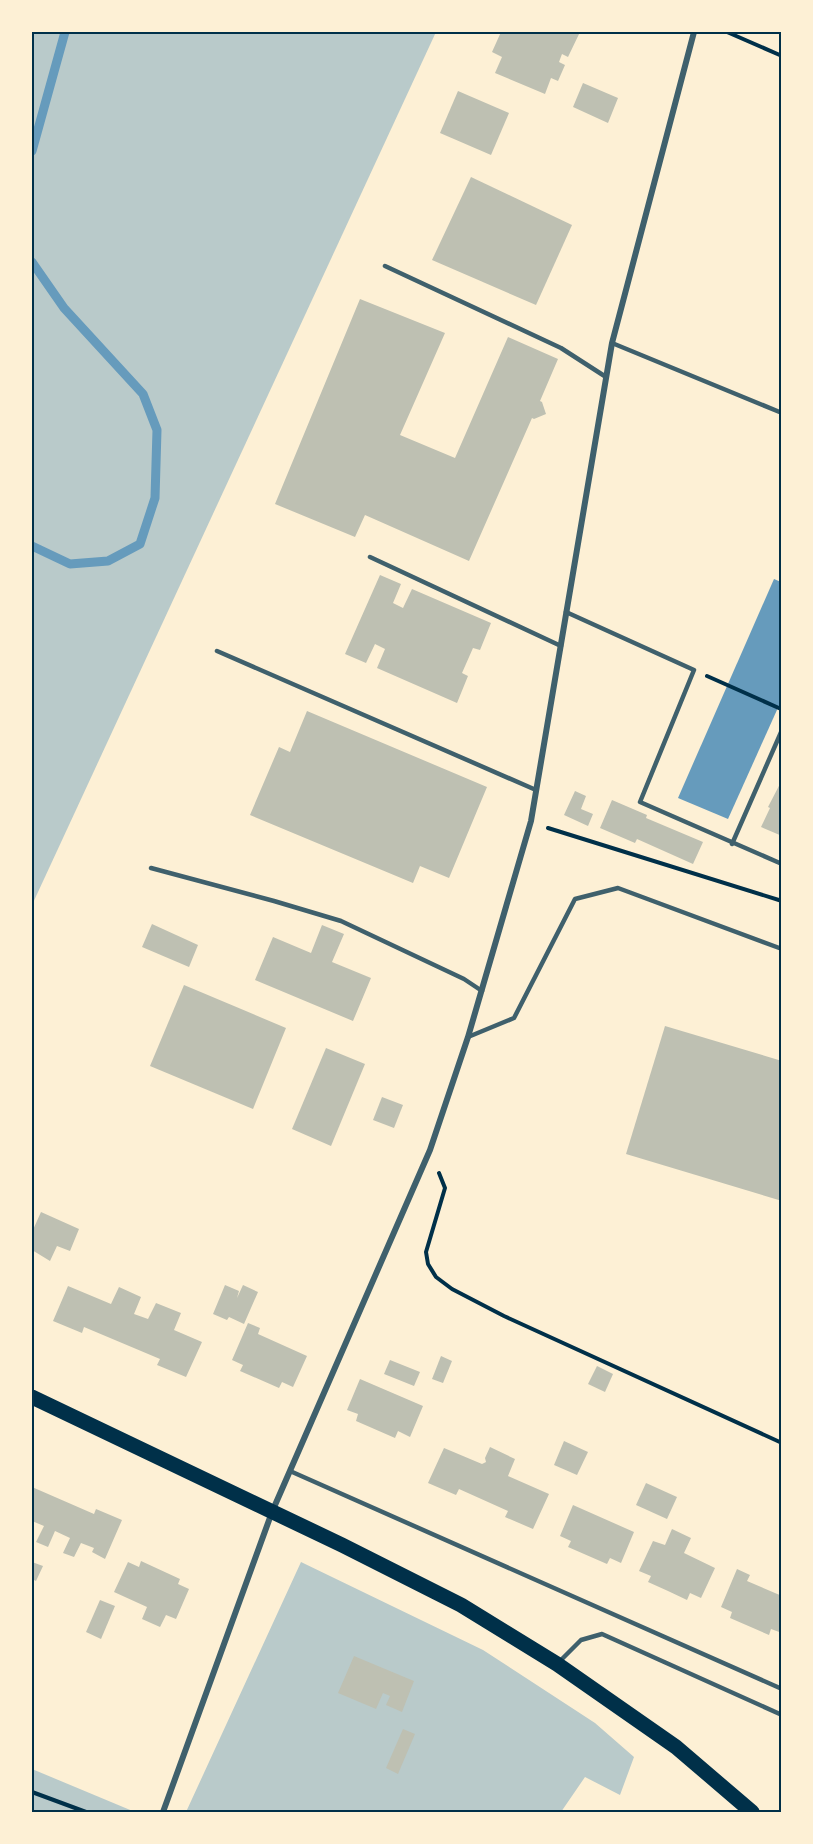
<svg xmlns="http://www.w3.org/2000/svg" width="813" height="1844" font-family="'Fira Sans Condensed',sans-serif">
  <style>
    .green { fill: #b9caca }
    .water { fill: #669bbc }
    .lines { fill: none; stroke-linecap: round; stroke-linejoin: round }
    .stream { stroke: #669bbc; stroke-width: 9 }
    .building { fill: #bec0b2 }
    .path { stroke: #003049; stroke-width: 4 }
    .service { stroke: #3f606c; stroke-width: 4.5 }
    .minor { stroke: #3f606c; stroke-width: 6 }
    .primary { stroke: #003049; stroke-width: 15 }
    .neatline { fill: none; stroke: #003049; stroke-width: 2 }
  </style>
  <rect width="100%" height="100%" fill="#fdf0d5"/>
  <g class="green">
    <path d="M32,32H436L32,905Z"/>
    <path d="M301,1562L483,1650L595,1723L634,1757L620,1795L585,1777L561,1812H186Z"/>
    <path d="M32,1769L135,1812H32Z"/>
  </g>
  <path class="water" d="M774,579L781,582V701L728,819L678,798Z"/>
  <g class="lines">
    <g class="stream">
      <path d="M32,151L65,32"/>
      <path d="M32,262L64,308L143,394L157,430L155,498L140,544L108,561L70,564L32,546"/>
    </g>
  </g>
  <g class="building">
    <path d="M501,32H580L568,57L562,54L559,62L565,65L558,81L551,78L545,94L495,73L502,57L492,52Z"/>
    <path d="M583,83L618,98L608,123L573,107Z"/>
    <path d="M458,91L509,113L491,155L440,133Z"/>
    <path d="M471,177L572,225L536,305L432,260Z"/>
    <path d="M360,299L445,333L400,435L455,458L508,337L558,359L540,401L542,402L546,414L534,419L532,418L469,561L365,515L355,537L275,504Z"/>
    <path d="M380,575L401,584L393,603L403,608L412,589L491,623L480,650L473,648L462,673L468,676L457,703L377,668L385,649L375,644L366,663L345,654Z"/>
    <path d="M307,711L487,787L449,878L420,866L413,883L250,815L279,747L290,752Z"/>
    <path d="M782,780V836L761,827L770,808L768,807Z"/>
    <path d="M575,791L586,796L581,809L593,814L588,826L564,815Z"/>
    <path d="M612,800L647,815L646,818L703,842L693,864L637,839L635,843L600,828Z"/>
    <path d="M152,924L198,945L189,967L142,947Z"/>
    <path d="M322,925L344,934L332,962L371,978L353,1021L255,980L273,937L311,953Z"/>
    <path d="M184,985L286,1028L253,1109L150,1066Z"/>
    <path d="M665,1026L782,1061V1201L626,1154Z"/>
    <path d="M326,1048L365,1064L331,1146L292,1129Z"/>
    <path d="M382,1097L403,1105L394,1128L373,1120Z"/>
    <path d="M41,1212L79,1229L70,1251L57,1246L50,1261L32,1250V1232Z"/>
    <path d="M225,1285L239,1291L237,1298L243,1285L258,1292L244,1324L229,1317L227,1320L213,1314Z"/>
    <path d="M68,1286L111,1304L119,1287L141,1297L134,1314L148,1319L156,1303L181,1313L174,1330L202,1342L186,1377L157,1365L160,1359L84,1327L82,1333L53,1321Z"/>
    <path d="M248,1323L260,1328L258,1334L307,1356L293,1387L282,1382L279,1388L240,1371L243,1365L232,1360Z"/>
    <path d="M441,1356L452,1361L443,1383L432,1379Z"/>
    <path d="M390,1360L420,1372L414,1386L384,1374Z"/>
    <path d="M597,1366L613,1374L605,1392L588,1384Z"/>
    <path d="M360,1379L423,1406L410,1437L398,1431L395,1438L356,1421L358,1414L347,1410Z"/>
    <path d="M564,1441L588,1452L577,1475L554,1465Z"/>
    <path d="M490,1447L515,1459L508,1476L549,1494L533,1529L505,1517L508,1511L459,1489L456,1495L428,1483L444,1448L482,1464L486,1462L485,1458Z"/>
    <path d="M646,1483L677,1497L667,1519L636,1505Z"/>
    <path d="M32,1487L94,1514L96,1509L122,1520L105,1559L92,1552L94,1548L81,1543L74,1557L63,1553L70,1538L55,1531L48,1547L36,1542L44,1526L32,1521Z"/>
    <path d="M573,1505L634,1532L621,1563L610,1558L607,1564L568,1547L571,1541L560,1536Z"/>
    <path d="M672,1529L691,1538L684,1553L715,1568L701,1598L690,1593L687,1600L668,1591L648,1582L651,1576L639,1571L653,1541L665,1545Z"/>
    <path d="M141,1561L180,1579L178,1584L189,1589L176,1619L166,1615L160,1627L142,1619L147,1607L114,1592L128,1562L139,1567Z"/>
    <path d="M32,1562L43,1566L36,1581L32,1579Z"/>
    <path d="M737,1569L750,1575L747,1581L782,1596V1633L771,1629L769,1635L730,1618L732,1612L721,1607Z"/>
    <path d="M100,1600L115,1606L101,1639L86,1632Z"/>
    <path d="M354,1656L414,1681L402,1712L386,1705L390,1696L383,1693L376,1709L338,1693Z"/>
    <path d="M403,1729L415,1734L398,1774L386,1768Z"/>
  </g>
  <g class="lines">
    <g class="path">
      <path d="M727,32L782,56"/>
      <path d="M707,676L781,709"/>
      <path d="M548,828L782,901"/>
      <path d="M439,1173L445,1188L426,1252L428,1264L436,1277L452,1289L504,1316L782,1443"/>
      <path d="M32,1792L86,1812"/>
    </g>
    <g class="service">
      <path d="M385,266L561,348L606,377"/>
      <path d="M612,343L782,413"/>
      <path d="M370,557L561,646"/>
      <path d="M566,612L694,670L640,802L782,864"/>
      <path d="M217,651L536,790"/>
      <path d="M732,844L782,730"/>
      <path d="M151,868L274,901L341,921L464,979L482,991"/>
      <path d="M468,1037L514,1018L575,899L618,888L782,949"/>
      <path d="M290,1471L782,1689"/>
      <path d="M559,1662L581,1640L602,1634L782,1715"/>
    </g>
    <path class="minor" d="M163,1812L272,1512L430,1150L468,1037L531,821L612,343L694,32"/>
    <path class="primary" d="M32,1397L342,1545L461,1605L557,1664L676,1747L752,1812"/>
  </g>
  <rect width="813" height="1844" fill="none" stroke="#fdf0d5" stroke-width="66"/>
  <rect x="33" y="33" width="747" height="1778" class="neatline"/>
</svg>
